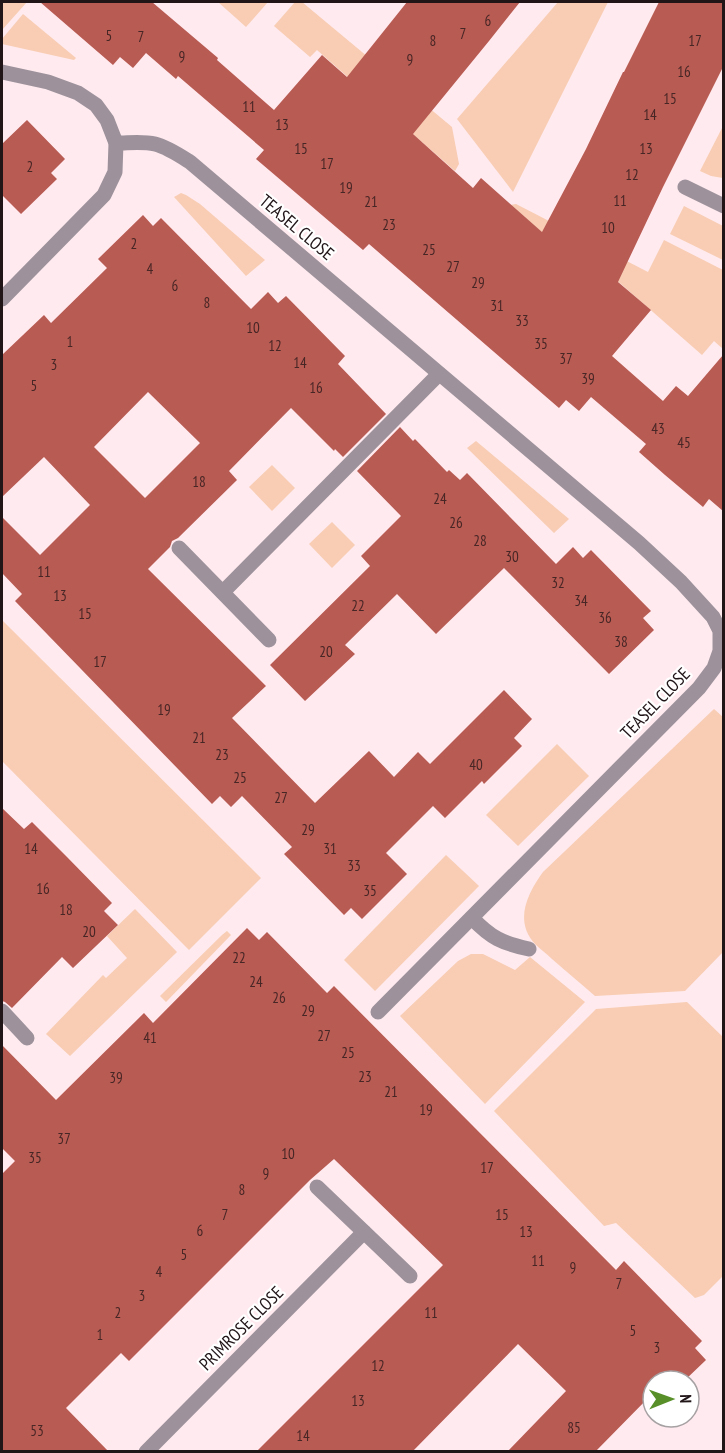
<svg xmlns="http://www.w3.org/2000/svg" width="725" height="1453" font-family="'PT Sans Narrow',sans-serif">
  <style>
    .green { fill: #f8cdb3 }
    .building { fill: #b85b52; fill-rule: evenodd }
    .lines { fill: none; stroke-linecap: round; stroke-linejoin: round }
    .minor { stroke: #9d929b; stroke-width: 15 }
    .labels { text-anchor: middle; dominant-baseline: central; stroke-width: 4.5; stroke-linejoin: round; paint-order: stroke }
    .number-label { font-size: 15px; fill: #472626 }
    .street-label { font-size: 18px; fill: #211518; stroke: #fff }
  </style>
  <rect width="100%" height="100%" fill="#ffeaef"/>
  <g class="green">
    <path d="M2,2H27L2,30Z"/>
    <path d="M218,2H268L246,27Z"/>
    <path d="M295,2H302L452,127L459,164L455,171L317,50L310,57L274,26Z"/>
    <path d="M558,2H608L513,192L457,119Z"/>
    <path d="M23,14L76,58L74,60L2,44V39Z"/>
    <path d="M722,128L723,129V178L711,176L700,171Z"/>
    <path d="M181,193L186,195L200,204L265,260L246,276L174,197Z"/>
    <path d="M516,204L648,272L664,240L723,270V349L714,341L702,355L621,284L605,272L557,245L510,205Z"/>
    <path d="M684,206L723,226V260L670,234Z"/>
    <path d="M476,441L569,519L554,533L467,448Z"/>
    <path d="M272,465L295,488L272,511L249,487Z"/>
    <path d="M332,522L355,545L332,568L309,544Z"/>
    <path d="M2,620L261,878L189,950L2,761Z"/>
    <path d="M714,709L724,718L723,952L685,991L595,996C581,984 566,971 552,959C547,954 540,949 535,944C514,921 527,894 543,872Z"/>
    <path d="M557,744L589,776L518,846L486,815Z"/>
    <path d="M446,855L479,886L375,991L344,960Z"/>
    <path d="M135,909L177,952L70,1056L46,1034L103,975L106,978L127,958L107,936Z"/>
    <path d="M227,931L231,935L166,1002L160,996L222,935Z"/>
    <path d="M471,954H483L515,970L530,957L585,1002L485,1104L400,1016L458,961Z"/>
    <path d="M687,1002L724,1038L723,1276L704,1295L695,1298L616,1223L604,1226L494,1111L596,1009Z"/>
  </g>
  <g class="building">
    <path d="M40,2H152L218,58L217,60L274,110L322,55L347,77L407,2H520L489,41L413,134L473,188L481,178L542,232L586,149L623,72H624L659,2H723V67L663,187L618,282L651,310L612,356L663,401L676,386L688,396L723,355V511L709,499L703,507L665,475L639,452L646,444L591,397L579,411L566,400L559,408L369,244L363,250L256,159L264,150L178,76L176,79L146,53L133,68L120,57L113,65Z"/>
    <path d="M27,120L65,159L51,173L57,179L21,214L2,195V144Z"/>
    <path d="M143,215L153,226L161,218L251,309L268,292L278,303L286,296L345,356L338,364L386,414L343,457L335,449L334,451L291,408L229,471L237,480L178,538L172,541L170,547L148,569L266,686L232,718L315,803L369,751L394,777L418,752L430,764L504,690L532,719L514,738L522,746L484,784L482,781L445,818L433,806L386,853L407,874L362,919L351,908L344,915L284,854L292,847L242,796L231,807L220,796L212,804L15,601L22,594L2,573V517L40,555L90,505L44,457L2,497V355L44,315L51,323L107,268L98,259ZM148,392L200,443L145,498L94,447Z"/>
    <path d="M400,427L413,441L415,439L447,472L449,470L460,480L467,473L556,564L573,547L583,558L591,550L651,611L643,618L654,630L609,674L504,568L436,634L397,594L345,645L355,654L305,701L270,665L370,566L361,556L401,516L357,471Z"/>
    <path d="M2,808L24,829L32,822L67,857L112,903L104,911L118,925L73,968L62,957L12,1008L5,1002L2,1001Z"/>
    <path d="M247,928L259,940L267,932L327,993L334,986L616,1270L624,1261L702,1341L695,1348L706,1360L684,1381H653V1393L595,1452H507L566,1391L518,1344L412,1452H256L443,1265L334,1159L310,1180L129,1361L121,1353L66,1408L109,1452H2V1174L15,1161L2,1148V1045L56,1100L144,1013L153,1023Z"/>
  </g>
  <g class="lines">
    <g class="minor">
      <path d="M2,72L48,82L78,93L96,105L107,120L116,143L115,172L104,195L2,299"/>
      <path d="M116,143C129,143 143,141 155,144C167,147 179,155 190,162L639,543L681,582L713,617L720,631V651L714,668L699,688L378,1012"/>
      <path d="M685,187L724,206"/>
      <path d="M179,548L269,640"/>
      <path d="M223,592L439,374"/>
      <path d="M472,918C491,938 502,943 529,949"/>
      <path d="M2,1011L27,1038"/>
      <path d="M317,1187L410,1276"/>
      <path d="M146,1452L364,1232"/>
    </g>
  </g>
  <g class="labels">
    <g class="number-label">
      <text x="488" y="20">6</text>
      <text x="463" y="33">7</text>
      <text x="109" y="35">5</text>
      <text x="141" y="36">7</text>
      <text x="433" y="40">8</text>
      <text x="695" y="40">17</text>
      <text x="182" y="56">9</text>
      <text x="410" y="59">9</text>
      <text x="684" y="71">16</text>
      <text x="670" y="98">15</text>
      <text x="249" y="106">11</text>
      <text x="650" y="114">14</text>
      <text x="282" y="124">13</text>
      <text x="301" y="148">15</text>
      <text x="646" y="148">13</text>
      <text x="327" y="163">17</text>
      <text x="30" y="166">2</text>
      <text x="632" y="174">12</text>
      <text x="346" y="187">19</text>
      <text x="620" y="200">11</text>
      <text x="371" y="201">21</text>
      <text x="389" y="224">23</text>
      <text x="608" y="227">10</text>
      <text x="134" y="243">2</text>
      <text x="429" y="249">25</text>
      <text x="453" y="266">27</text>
      <text x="150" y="268">4</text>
      <text x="478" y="282">29</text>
      <text x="175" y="285">6</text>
      <text x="207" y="302">8</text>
      <text x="497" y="305">31</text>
      <text x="522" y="320">33</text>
      <text x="253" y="327">10</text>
      <text x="70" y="341">1</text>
      <text x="541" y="343">35</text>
      <text x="275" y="345">12</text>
      <text x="566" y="358">37</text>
      <text x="300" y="362">14</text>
      <text x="54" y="364">3</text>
      <text x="588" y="378">39</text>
      <text x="34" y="385">5</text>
      <text x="316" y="387">16</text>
      <text x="658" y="428">43</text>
      <text x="684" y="442">45</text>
      <text x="199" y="481">18</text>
      <text x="440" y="498">24</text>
      <text x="456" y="522">26</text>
      <text x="480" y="540">28</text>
      <text x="512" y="556">30</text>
      <text x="44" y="571">11</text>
      <text x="558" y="582">32</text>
      <text x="60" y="595">13</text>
      <text x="581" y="600">34</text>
      <text x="358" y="605">22</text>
      <text x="85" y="613">15</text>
      <text x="605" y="617">36</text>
      <text x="621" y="641">38</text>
      <text x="326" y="651">20</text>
      <text x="100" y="661">17</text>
      <text x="164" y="709">19</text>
      <text x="199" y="737">21</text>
      <text x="222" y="754">23</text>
      <text x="476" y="764">40</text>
      <text x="240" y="777">25</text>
      <text x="281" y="797">27</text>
      <text x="308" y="829">29</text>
      <text x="31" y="848">14</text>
      <text x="330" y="848">31</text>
      <text x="354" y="865">33</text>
      <text x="43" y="888">16</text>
      <text x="370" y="890">35</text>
      <text x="66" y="909">18</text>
      <text x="89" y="931">20</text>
      <text x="239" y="957">22</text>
      <text x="256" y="981">24</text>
      <text x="279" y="997">26</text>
      <text x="308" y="1010">29</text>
      <text x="324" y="1035">27</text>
      <text x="150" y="1037">41</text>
      <text x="348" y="1052">25</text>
      <text x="365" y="1076">23</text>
      <text x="116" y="1077">39</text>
      <text x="391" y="1091">21</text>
      <text x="426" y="1109">19</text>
      <text x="64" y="1138">37</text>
      <text x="288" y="1153">10</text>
      <text x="35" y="1157">35</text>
      <text x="487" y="1167">17</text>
      <text x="266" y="1173">9</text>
      <text x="242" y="1189">8</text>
      <text x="225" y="1214">7</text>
      <text x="502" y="1214">15</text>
      <text x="200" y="1230">6</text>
      <text x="526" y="1231">13</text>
      <text x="184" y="1254">5</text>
      <text x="538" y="1260">11</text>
      <text x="573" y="1267">9</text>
      <text x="159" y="1271">4</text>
      <text x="619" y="1283">7</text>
      <text x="142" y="1295">3</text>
      <text x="118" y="1312">2</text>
      <text x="431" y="1312">11</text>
      <text x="633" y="1330">5</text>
      <text x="100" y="1334">1</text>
      <text x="657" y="1347">3</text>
      <text x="378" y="1365">12</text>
      <text x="358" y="1400">13</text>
      <text x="574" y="1427">85</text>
      <text x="37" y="1430">53</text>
      <text x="303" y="1435">14</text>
    </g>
    <g class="street-label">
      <text transform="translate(297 227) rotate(40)">TEASEL CLOSE</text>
      <text transform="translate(655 703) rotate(-46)">TEASEL CLOSE</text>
      <text transform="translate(241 1328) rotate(-45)">PRIMROSE CLOSE</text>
    </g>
  </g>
  <rect width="725" height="1453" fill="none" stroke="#211518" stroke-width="6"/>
  <g transform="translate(671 1399) rotate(89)"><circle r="28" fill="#ffffff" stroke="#a6a1a3" stroke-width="1.5"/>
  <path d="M0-4.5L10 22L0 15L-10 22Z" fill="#588f29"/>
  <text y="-9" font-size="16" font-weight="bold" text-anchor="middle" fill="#211518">N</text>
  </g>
</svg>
